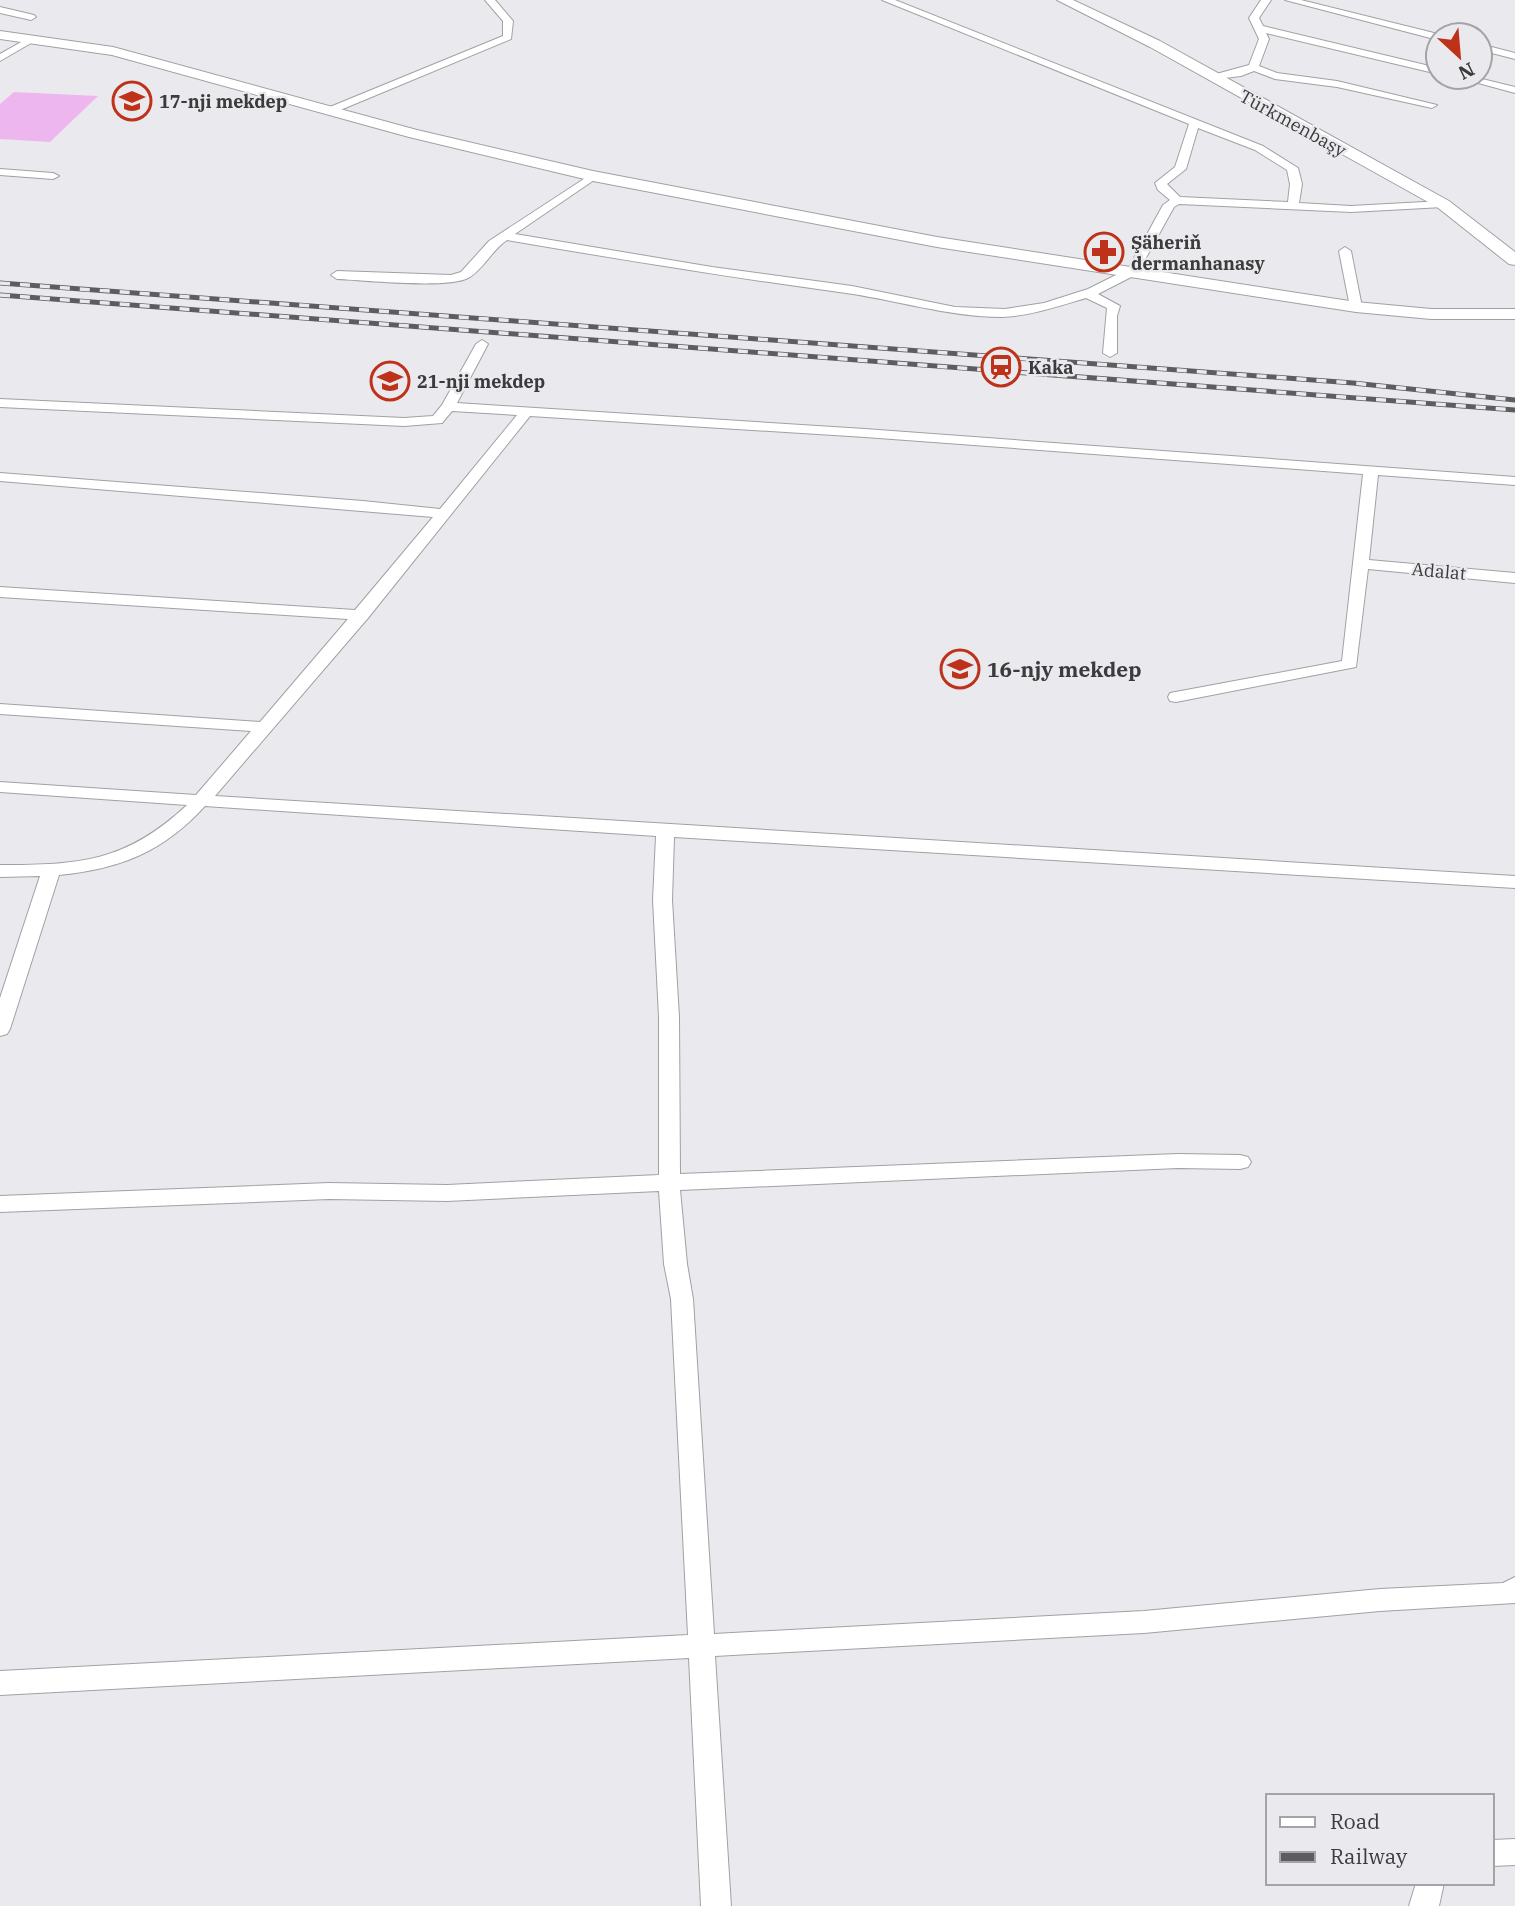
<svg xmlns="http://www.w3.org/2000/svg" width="1515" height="1906" font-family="'IBM Plex Serif',serif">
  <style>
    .green { fill: #edb6ef }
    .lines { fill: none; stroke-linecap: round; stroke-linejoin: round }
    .street-casing { stroke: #a0a1a4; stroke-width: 2 }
    .secondary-casing { stroke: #a0a1a4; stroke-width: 2 }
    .street { fill: #fff; fill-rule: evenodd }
    .secondary { fill: #fff; fill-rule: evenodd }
    .rail-casing { stroke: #5d5d5f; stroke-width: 5 }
    .rail { stroke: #eaeaee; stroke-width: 3.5; stroke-dasharray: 10; stroke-linecap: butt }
    .labels { text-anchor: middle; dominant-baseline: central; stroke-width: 5; stroke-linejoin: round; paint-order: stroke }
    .far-poi-label { font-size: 18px; font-weight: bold; fill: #3b3b3c; stroke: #eaeaee; text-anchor: start }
    .far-street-label { font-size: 18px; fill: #3b3b3c; stroke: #eaeaee }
    .poi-label { font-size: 21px; font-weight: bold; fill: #3b3b3c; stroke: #eaeaee; text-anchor: start }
  </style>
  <rect width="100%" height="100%" fill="#eaeaee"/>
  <path class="green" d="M14,92L98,96L50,142L0,139V104Z"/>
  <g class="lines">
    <defs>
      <g id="street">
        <path d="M485,0H495L513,21L511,39L333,113H325V109L503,36V21Z"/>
        <path d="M882,0H895L1263,146L1298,168L1302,184L1299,203L1351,206L1443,201L1449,204L1443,207L1351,212L1179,204L1174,207L1137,274L1098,294L1120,306L1117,316V353L1110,357L1103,353L1107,308L1086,298C1059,306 1030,316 1002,317C947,317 894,299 839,292C728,277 618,259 507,240C492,250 483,270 468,278C447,289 364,280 337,279L331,275L337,271L451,275L461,272L489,241L593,173L599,176L597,178L515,234L712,267L852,286L955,307L1005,309L1044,303L1088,289L1128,269L1163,205L1170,200L1158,190L1155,183L1175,167L1189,124ZM1198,128L1255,150L1287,170L1290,184L1288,202L1180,197L1167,184L1186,169Z"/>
        <path d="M1261,0H1271L1259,18L1263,26L1438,68V74L1266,33L1269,39L1259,66L1277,73L1337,81L1437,105L1432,108L1337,87L1275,79L1254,71L1241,76L1209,80V76L1249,65L1259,39L1249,18Z"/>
        <path d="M1285,0H1301L1442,35H1438V40Z"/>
        <path d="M0,7L34,15L36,17L31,20L0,13Z"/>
        <path d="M30,37L38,39L0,61V54Z"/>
        <path d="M1480,44L1515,53V59L1480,50Z"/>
        <path d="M1456,77H1474L1515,87V93Z"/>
        <path d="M0,169L53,173L59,176L53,179L0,175Z"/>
        <path d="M1345,247L1351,251L1362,307L1356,311L1350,307L1339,251Z"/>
        <path d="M482,340L488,344L457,403L865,429L1515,477V485L1378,475L1369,560L1515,573V583L1368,569L1356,667L1176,702L1170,701L1168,697L1170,693L1342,661L1363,474L865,437L530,416L368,618L215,796L1515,876V888L674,837L672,900L679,1017L680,1174L1178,1154L1240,1155L1248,1157L1251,1162L1248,1167L1240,1169L1178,1168L680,1190L687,1264L693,1299L714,1634L1144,1611L1380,1589L1503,1583L1515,1577V1603L1380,1611L1144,1633L715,1656L731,1906H701L689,1658L0,1695V1671L688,1635L671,1299L664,1264L659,1191L447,1201L329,1199L0,1212V1196L329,1183L447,1185L659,1175V1017L653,900L656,836L205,806C163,852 120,869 59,875L10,1029L7,1034L0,1036V998L40,876L0,877V865C80,865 126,862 187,805L0,792V782L196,795L251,731L0,714V704L260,722L348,619L0,597V587L355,610L433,517L0,481V473L363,501L440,509L517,415L452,411L442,423L404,426L0,407V399L404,418L433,416L442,405L476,344Z"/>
        <path d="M1515,1839V1865L1492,1866V1840Z"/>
        <path d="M1416,1883H1444L1439,1906H1409Z"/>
      </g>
      <g id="secondary">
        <path d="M1057,0H1073L1160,41L1449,201L1515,252V265L1509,264L1437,207L1150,47Z"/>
        <path d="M0,31L113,47L417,130L593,171L937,237L1356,302L1431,309H1515V319H1431L1356,312L937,247L593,181L409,137L112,55L0,39Z"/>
      </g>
    </defs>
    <use href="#street" class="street-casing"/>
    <use href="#secondary" class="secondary-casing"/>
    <use href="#street" class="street"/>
    <use href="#secondary" class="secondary"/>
    <defs>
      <g id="rail">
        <path d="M0,283L1353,383L1515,400"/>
        <path d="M0,295L1515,410"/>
      </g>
    </defs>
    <use href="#rail" class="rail-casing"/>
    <use href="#rail" class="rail"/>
  </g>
  <defs>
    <symbol id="school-ring" viewBox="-11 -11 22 22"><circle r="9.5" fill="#eaeaee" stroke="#be321a" stroke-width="1.5"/><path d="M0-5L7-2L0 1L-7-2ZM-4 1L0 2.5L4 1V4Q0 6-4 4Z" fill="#be321a"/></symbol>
    <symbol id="pharmacy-ring" viewBox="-11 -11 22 22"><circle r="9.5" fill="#eaeaee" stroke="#be321a" stroke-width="1.5"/><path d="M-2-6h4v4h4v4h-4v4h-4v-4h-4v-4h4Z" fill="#be321a"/></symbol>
    <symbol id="station-ring" viewBox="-11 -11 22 22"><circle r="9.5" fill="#eaeaee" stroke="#be321a" stroke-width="1.5"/><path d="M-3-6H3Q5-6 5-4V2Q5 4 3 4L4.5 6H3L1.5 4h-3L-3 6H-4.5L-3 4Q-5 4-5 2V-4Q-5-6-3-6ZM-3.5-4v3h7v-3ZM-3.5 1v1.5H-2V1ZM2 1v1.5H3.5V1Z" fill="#be321a"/></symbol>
  </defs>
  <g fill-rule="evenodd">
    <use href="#school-ring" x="110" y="79" width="44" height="44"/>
    <use href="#pharmacy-ring" x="1082" y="230" width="44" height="44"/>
    <use href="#station-ring" x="979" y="345" width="44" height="44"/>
    <use href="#school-ring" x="368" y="359" width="44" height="44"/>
    <use href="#school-ring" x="938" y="647" width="44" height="44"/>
  </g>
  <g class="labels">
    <g class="far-poi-label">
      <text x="159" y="101">17-nji mekdep</text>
      <text x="1131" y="242">Şäheriň<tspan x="1131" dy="21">dermanhanasy</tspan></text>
      <text x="1028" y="367">Kaka</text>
      <text x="417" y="381">21-nji mekdep</text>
    </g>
    <g class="far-street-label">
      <text transform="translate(1293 123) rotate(29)">Türkmenbaşy</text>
      <text transform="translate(1439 571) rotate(5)">Adalat</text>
    </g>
    <g class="poi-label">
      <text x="987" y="669">16-njy mekdep</text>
    </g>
  </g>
  <rect x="1266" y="1794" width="228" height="91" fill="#eaeaee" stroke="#a4a4a7" stroke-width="2"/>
  <rect x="1280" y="1817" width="35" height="10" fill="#ffffff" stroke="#a4a4a7" stroke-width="2"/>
  <text x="1330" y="1829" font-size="21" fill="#3b3b3c">Road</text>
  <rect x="1280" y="1852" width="35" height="10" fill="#5d5d5f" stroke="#a4a4a7" stroke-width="2"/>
  <text x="1330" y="1864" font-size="21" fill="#3b3b3c">Railway</text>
  <g transform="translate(1459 56) rotate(154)"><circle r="33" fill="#eaeaee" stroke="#a4a4a7" stroke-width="2"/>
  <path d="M0-5L12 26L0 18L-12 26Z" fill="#be321a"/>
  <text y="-10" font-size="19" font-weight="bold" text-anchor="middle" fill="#3b3b3c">N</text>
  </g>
</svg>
